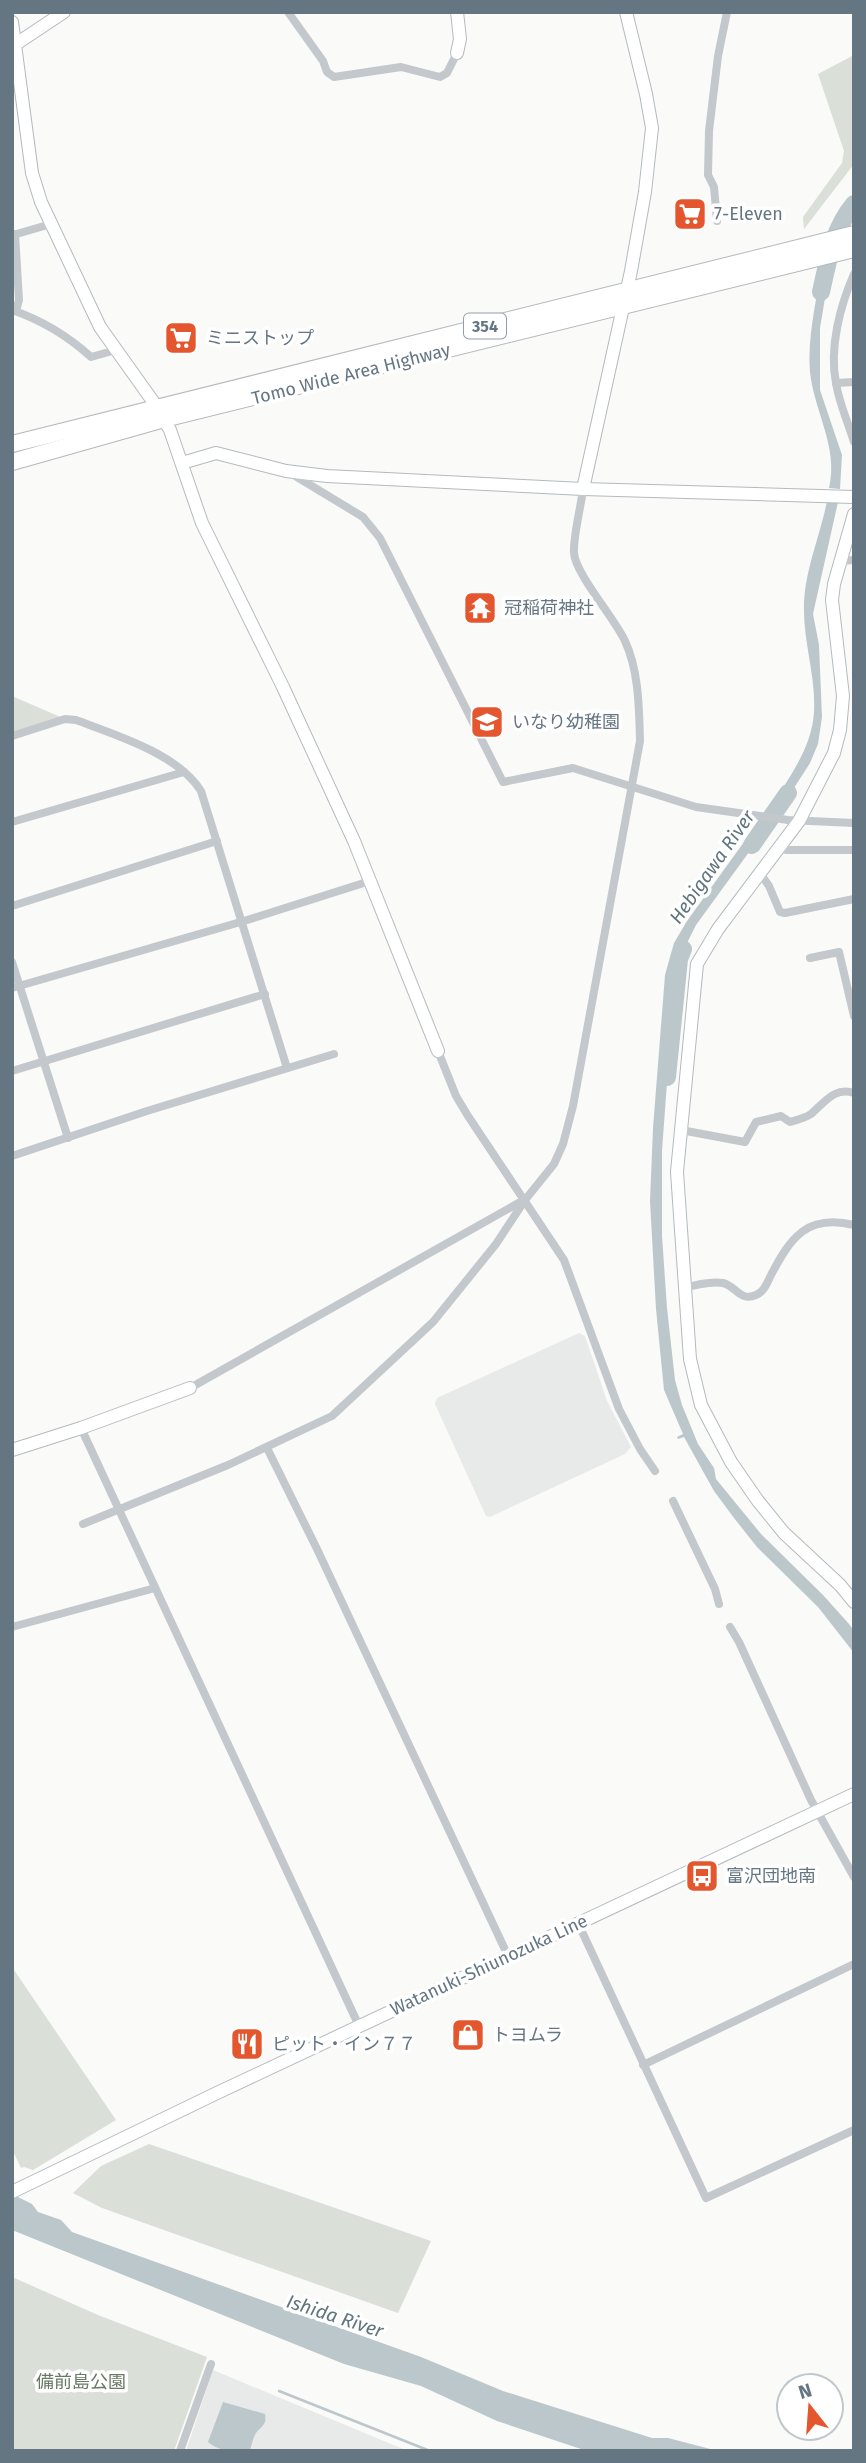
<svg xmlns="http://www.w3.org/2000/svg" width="866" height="2463" font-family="'Fira Sans','Noto Sans JP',sans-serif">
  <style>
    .built { fill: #e8e9e9 }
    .green { fill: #dadfd7 }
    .water { fill: #bbc7cb }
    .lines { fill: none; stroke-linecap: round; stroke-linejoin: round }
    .stream { stroke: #bbc7cb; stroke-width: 2.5 }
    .river { stroke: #bbc7cb; stroke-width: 18 }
    .secondary-casing { stroke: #b3babf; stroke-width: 14 }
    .highway-casing { stroke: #b4b9bd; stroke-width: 18 }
    .street { stroke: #c3c8cc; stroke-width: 8 }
    .secondary { stroke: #fff; stroke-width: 12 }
    .highway { stroke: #fff; stroke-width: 16 }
    .labels { text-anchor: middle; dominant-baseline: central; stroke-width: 7; stroke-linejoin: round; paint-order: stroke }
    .shield { fill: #fff; stroke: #939fa8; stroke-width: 2 }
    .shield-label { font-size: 16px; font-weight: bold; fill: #657683 }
    .poi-label { font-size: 18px; fill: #657683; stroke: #fff; text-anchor: start }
    .street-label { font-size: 18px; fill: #657683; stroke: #fff }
    .park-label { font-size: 18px; fill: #687a64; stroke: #fff }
    .water-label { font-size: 19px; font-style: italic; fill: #60757c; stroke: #fff }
  </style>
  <rect width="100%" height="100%" fill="#fafaf8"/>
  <g class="built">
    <path d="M579,1333L585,1336L607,1401L631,1447L625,1454L490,1517L486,1516L435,1404L437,1398Z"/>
    <path d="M213,2370L391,2444L408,2451H186Z"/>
  </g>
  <g class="green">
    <path d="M854,55V164L804,229L803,217L842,163L844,151L818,74Z"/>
    <path d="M12,696L65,719L12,736Z"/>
    <path d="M12,1967L116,2120L33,2170L24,2167L21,2168L12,2149Z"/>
    <path d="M149,2144L431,2241L398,2313L102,2208L73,2193L101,2166Z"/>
    <path d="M12,2277L98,2315L207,2357L174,2451H12Z"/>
  </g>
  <g class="water">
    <path d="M830,268L820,328V390L842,455L840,489L829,488C839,448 814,411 810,372C807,339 816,303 821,270Z"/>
    <path d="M827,501L838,502L813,614L819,645L822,717L818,744L810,763L778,813L767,812C787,781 812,749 814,712C816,678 804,644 804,611C803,574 820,537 827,501Z"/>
    <path d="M757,824L768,826L696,925L680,957L672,1014L662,1151V1236L667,1308L675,1380L682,1405L698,1444L714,1468L716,1479L761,1534L823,1595L849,1624L854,1631V1653L818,1607L757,1547L734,1518L714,1491L684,1437L678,1439L677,1437L683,1434L664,1390L656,1309L650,1201L653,1128L665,975L674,943L687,921Z"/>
    <path d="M12,2194L32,2204L38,2212L61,2220L72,2232L421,2357L503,2391L652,2438H668L718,2451H587L497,2421L421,2386L344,2364L12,2230Z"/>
    <path d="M223,2402L265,2414C267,2426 261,2426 256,2433C253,2438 251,2446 250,2451C235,2451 219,2452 208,2442Z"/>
  </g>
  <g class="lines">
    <path class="stream" d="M279,2391L430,2451"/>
    <g class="river">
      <path d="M821,292C828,261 833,229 854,204"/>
      <path d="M752,845L788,793"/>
      <path d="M667,1077L679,959L683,949"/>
    </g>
    <defs>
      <g id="secondary">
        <path d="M12,22L32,173L41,202L100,327L157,407L170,430L202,523L283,687L354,841L438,1051"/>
        <path d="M16,44L64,12"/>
        <path d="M457,53L460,39L457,12"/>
        <path d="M182,463L216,453L286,471L327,476L583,489L854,497"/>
        <path d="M583,489L631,271L645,192L652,128L646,94L626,12"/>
        <path d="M854,514L834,584L832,600L843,696L840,730L834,753L799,821L718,929L697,964L677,1172L690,1359L701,1405L731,1462L758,1501L784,1533L840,1585L854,1602"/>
        <path d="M12,1450L81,1428L190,1388"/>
        <path d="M12,2192L217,2093L854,1794"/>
      </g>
      <g id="highway">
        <path d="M12,444L854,234"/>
        <path d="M12,462L164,419L854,249"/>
      </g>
    </defs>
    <use href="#secondary" class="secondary-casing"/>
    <use href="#highway" class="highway-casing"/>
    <g class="street">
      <path d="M288,12L323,61L327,72L334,77L401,67L440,77L447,73L457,53"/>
      <path d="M717,221L714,187L708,175L709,131L718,56L727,12"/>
      <path d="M15,234L19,300L16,311"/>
      <path d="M13,235L51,224"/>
      <path d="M854,274C840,306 829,348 836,383C839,403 848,422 854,442"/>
      <path d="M12,310C41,320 69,337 91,357L116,350"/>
      <path d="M836,383L854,382"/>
      <path d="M292,474L363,517L380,538L503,782L573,768L696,807L788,820L854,823"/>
      <path d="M841,561L854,560"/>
      <path d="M12,736L65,719L76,720C116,735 178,754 201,791L287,1068"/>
      <path d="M12,822L184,772"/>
      <path d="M779,845L786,850H854"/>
      <path d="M757,875L762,876L769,886L780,912L785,913L854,899"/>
      <path d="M12,906L217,841"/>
      <path d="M810,958L839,952L854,1016"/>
      <path d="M12,962L68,1138"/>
      <path d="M12,988L244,921L370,881"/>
      <path d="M438,1051L456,1096L468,1116L564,1260L619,1409L640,1449L655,1471"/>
      <path d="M12,1071L265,994"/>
      <path d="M681,1130L745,1142L756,1122L781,1116L790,1122C797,1120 805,1118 811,1114C824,1103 835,1086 854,1093"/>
      <path d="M12,1156L147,1111L334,1054"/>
      <path d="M686,1287C698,1285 710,1281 723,1283C736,1286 740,1302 756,1295C764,1292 767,1283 771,1275C791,1237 807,1214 854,1225"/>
      <path d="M190,1388L522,1201"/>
      <path d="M81,1428L359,2026"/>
      <path d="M267,1448L317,1549L508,1956"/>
      <path d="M673,1501L715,1589L719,1604"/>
      <path d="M83,1524L228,1465L332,1416L433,1322L496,1244L525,1200L554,1164L563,1144L573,1106L640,741C639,708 639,671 625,641C615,619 575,573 574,553C573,536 581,507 583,489"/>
      <path d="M12,1627L155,1588"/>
      <path d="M730,1627L739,1642L811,1800L854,1877"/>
      <path d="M578,1923L706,2198L854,2130"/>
      <path d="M643,2065L854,1964"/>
      <path d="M180,2451L211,2364"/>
    </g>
    <use href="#secondary" class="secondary"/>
    <use href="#highway" class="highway"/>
  </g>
  <defs>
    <symbol id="supermarket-square" viewBox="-11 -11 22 22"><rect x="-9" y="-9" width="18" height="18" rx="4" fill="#e4572e" stroke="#fff"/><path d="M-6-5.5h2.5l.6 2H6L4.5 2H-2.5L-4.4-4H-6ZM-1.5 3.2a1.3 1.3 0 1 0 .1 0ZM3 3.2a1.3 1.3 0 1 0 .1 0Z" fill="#fff"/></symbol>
    <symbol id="temple-square" viewBox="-11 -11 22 22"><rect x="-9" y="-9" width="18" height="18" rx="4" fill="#e4572e" stroke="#fff"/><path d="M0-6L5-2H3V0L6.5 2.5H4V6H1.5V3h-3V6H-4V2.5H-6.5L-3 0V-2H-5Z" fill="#fff"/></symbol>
    <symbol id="school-square" viewBox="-11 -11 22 22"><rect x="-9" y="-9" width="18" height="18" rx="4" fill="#e4572e" stroke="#fff"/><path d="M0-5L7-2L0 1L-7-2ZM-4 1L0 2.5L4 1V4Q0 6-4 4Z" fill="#fff"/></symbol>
    <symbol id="bus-square" viewBox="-11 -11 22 22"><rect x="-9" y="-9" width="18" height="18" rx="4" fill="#e4572e" stroke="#fff"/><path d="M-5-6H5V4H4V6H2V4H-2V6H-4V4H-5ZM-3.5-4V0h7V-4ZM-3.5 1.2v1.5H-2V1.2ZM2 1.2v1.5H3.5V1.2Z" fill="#fff"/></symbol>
    <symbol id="shop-square" viewBox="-11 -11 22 22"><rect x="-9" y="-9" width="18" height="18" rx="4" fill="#e4572e" stroke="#fff"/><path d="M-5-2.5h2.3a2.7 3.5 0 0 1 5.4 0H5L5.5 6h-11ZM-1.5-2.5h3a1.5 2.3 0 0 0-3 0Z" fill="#fff"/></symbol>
    <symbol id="restaurant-square" viewBox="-11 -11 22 22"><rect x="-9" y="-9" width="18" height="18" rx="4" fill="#e4572e" stroke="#fff"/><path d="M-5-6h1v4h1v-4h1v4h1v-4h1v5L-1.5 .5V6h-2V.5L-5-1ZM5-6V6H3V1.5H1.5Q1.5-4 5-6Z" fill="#fff"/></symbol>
  </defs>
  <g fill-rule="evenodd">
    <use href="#supermarket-square" x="671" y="195" width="38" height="38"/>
    <use href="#supermarket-square" x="162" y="319" width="38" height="38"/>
    <use href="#temple-square" x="461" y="589" width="38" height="38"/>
    <use href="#school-square" x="468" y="703" width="38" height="38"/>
    <use href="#bus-square" x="683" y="1857" width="38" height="38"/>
    <use href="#shop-square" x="449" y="2016" width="38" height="38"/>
    <use href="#restaurant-square" x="228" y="2025" width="38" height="38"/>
  </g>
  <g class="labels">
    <rect class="shield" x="464" y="313.5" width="42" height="25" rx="5"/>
    <g class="shield-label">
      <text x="485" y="326">354</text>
    </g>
    <g class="poi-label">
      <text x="714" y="214">7-Eleven</text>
      <text x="206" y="338">ミニストップ</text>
      <text x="504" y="608">冠稲荷神社</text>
      <text x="512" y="722">いなり幼稚園</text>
      <text x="726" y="1876">富沢団地南</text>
      <text x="492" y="2035">トヨムラ</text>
      <text x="272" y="2044">ピット・イン７７</text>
    </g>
    <g class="street-label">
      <text transform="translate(351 374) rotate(-14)">Tomo Wide Area Highway</text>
      <text transform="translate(489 1965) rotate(-25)">Watanuki-Shiunozuka Line</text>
    </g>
    <g class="park-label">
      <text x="81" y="2382">備前島公園</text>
    </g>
    <g class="water-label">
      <text transform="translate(712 867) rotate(-55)">Hebigawa River</text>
      <text transform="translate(335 2316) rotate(18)">Ishida River</text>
    </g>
  </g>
  <rect width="866" height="2463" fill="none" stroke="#657683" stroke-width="28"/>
  <g transform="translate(810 2407) rotate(343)"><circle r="33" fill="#ffffff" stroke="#c1c8cd" stroke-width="2"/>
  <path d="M0-5L12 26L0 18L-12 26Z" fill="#e4572e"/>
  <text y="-10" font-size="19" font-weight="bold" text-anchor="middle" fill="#657683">N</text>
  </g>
</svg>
